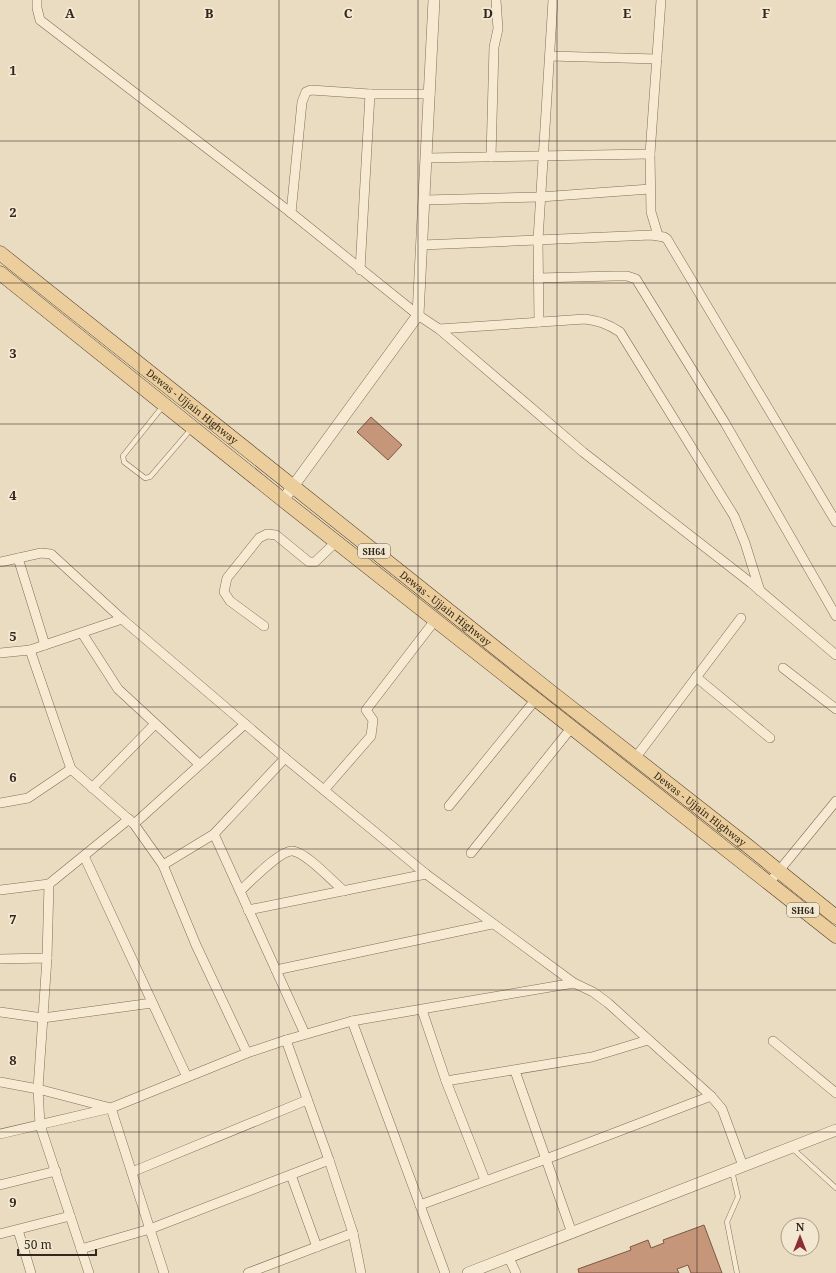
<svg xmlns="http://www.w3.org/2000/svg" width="836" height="1273" font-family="'Noto Serif',serif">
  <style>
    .building { fill: #c5967a; stroke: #7f5742 }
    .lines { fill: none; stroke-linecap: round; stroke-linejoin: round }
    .service-casing { stroke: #826d5a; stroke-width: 5.5 }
    .minor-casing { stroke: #826d5a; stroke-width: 10 }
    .tertiary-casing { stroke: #826d5a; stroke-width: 12 }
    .primary-casing { stroke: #503c2e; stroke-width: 15 }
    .service { stroke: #f6ead3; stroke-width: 4.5 }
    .minor { stroke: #f6ead3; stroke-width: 9 }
    .tertiary { stroke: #f6ead3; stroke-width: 11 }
    .primary { stroke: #ebce9b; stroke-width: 14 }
    .grid { fill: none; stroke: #33271d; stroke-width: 1; stroke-opacity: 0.55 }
    .labels { text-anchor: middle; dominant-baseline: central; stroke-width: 4; stroke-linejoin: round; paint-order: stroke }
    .shield { fill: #f2e7d0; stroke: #6c6153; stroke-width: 1 }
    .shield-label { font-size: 9px; font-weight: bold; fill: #33271d }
    .street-label { font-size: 10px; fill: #33271d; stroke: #f2e7d0 }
    .grid-label { font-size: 13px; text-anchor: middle; font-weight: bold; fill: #33271d; stroke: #f2e7d0; stroke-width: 4; stroke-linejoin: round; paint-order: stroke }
  </style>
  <rect width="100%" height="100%" fill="#eadcc1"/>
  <g class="building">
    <path d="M371,417L402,445L388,460L357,432Z"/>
    <path d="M704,1225L722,1273H691L688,1265L677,1269L679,1273H579L578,1269L631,1250L630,1247L648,1240L651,1248L664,1243L663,1240Z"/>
  </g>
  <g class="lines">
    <defs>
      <g id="service">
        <path d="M163,406L123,456L124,462L145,478L150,477L192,428"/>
        <path d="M792,1148L836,1188"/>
        <path d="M732,1171L738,1197L727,1222L737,1273"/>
      </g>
      <g id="minor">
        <path d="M37,0V8L40,20L290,212L418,315L439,329L585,319C599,321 608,324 620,332L734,516L745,543L760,591"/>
        <path d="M550,56L657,59"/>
        <path d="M491,157L494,47L498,29L496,0"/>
        <path d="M427,158L650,154"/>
        <path d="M425,200L540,197L650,189"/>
        <path d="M291,213L302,102L306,92L311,90L370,94H430"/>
        <path d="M658,235L651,212L650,154L661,0"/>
        <path d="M422,245L651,235L664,237L667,239L836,522"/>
        <path d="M360,270L370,94"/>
        <path d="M538,278L614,276H627L636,279L725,423L836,616"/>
        <path d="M539,322L538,240L553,0"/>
        <path d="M439,329L583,452L751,583L836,655"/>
        <path d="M18,558L45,645"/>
        <path d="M0,562L41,553L51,554L122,619"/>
        <path d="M264,626L230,601L224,592L227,578L259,538L267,534L276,535L309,562H315L337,541"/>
        <path d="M82,633L118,689L199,764"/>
        <path d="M30,650L71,769L134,824L163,865L196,945L247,1053"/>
        <path d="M0,653L30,650L122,619L285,758L426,874L574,983"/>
        <path d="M783,668L836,709"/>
        <path d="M696,677L770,738"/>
        <path d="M636,757L741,618"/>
        <path d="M92,788L155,724"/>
        <path d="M324,790L371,736L373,720L366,710L436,619"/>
        <path d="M0,803L28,798L71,769"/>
        <path d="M449,806L536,699"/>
        <path d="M134,824L245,724"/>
        <path d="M214,834L305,1034"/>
        <path d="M471,853L572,727"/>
        <path d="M84,856L187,1077"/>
        <path d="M163,865L214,834L285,758"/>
        <path d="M769,883L836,801"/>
        <path d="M0,890L49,884"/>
        <path d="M240,891C250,882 281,849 293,851C307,853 332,881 344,891"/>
        <path d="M248,910L426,874"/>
        <path d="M47,958L49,884L129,819"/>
        <path d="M0,959L47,958L38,1089L40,1125L89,1273"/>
        <path d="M276,970L492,924"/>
        <path d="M422,1010L446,1081L485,1180"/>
        <path d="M0,1012L43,1018L152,1003"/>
        <path d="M773,1041L836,1093"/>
        <path d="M515,1071L572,1233"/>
        <path d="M446,1081L592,1057L648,1040"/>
        <path d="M0,1082L38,1089L111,1108L164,1273"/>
        <path d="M0,1134L111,1108L247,1053L286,1040L352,1021"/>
        <path d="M132,1172L307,1100"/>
        <path d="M291,1175L317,1247"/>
        <path d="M0,1185L56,1171"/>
        <path d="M420,1205L546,1159L711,1096"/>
        <path d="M18,1230L31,1273"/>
        <path d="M353,1233L361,1273"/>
        <path d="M0,1234L70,1216"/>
        <path d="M81,1249L150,1229L329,1160L286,1040"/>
        <path d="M509,1258L516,1273"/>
        <path d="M248,1273L353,1233L329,1160"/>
        <path d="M445,1273L352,1021L574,983L593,992L608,1003L711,1096L722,1109L743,1166"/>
      </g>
      <g id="tertiary">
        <path d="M283,500L418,315L434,0"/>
        <path d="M468,1273L836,1130"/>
      </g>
      <g id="primary">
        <path id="s1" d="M0,253L551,692L749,847L836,917"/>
        <path d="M0,273L283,500L836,936"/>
      </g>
    </defs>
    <use href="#service" class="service-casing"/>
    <use href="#minor" class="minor-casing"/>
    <use href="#tertiary" class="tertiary-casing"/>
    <use href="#primary" class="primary-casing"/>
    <use href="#service" class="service"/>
    <use href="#minor" class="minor"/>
    <use href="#tertiary" class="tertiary"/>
    <use href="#primary" class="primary"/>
  </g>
  <path class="grid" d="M139,0V1273M279,0V1273M418,0V1273M557,0V1273M697,0V1273M0,141H836M0,283H836M0,424H836M0,566H836M0,707H836M0,849H836M0,990H836M0,1132H836"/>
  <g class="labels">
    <g class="shield">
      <rect x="358" y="544" width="32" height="14" rx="3"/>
      <rect x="787" y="903" width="32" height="14" rx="3"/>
    </g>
    <g class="shield-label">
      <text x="374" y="551">SH64</text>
      <text x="803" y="910">SH64</text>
    </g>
    <g class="street-label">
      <text stroke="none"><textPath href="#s1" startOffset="246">Dewas - Ujjain Highway</textPath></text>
      <text stroke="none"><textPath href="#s1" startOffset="570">Dewas - Ujjain Highway</textPath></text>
      <text stroke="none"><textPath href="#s1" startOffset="894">Dewas - Ujjain Highway</textPath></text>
    </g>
  </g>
  <g class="grid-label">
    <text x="70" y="18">A</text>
    <text x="209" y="18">B</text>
    <text x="348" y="18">C</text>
    <text x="488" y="18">D</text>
    <text x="627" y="18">E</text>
    <text x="766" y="18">F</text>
    <text x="13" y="75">1</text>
    <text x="13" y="217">2</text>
    <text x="13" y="358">3</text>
    <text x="13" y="500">4</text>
    <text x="13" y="641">5</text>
    <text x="13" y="782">6</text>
    <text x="13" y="924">7</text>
    <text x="13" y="1065">8</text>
    <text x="13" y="1207">9</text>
  </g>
  <g transform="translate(800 1237)"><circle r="19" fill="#f2e7d0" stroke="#a69a88"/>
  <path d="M0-3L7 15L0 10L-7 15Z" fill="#8c2f34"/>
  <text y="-6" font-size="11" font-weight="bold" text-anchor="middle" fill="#33271d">N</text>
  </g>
  <path d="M18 1249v6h78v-6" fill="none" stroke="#33271d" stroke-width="2"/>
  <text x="24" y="1249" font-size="12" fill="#33271d" stroke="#f2e7d0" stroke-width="3" paint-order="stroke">50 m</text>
</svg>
